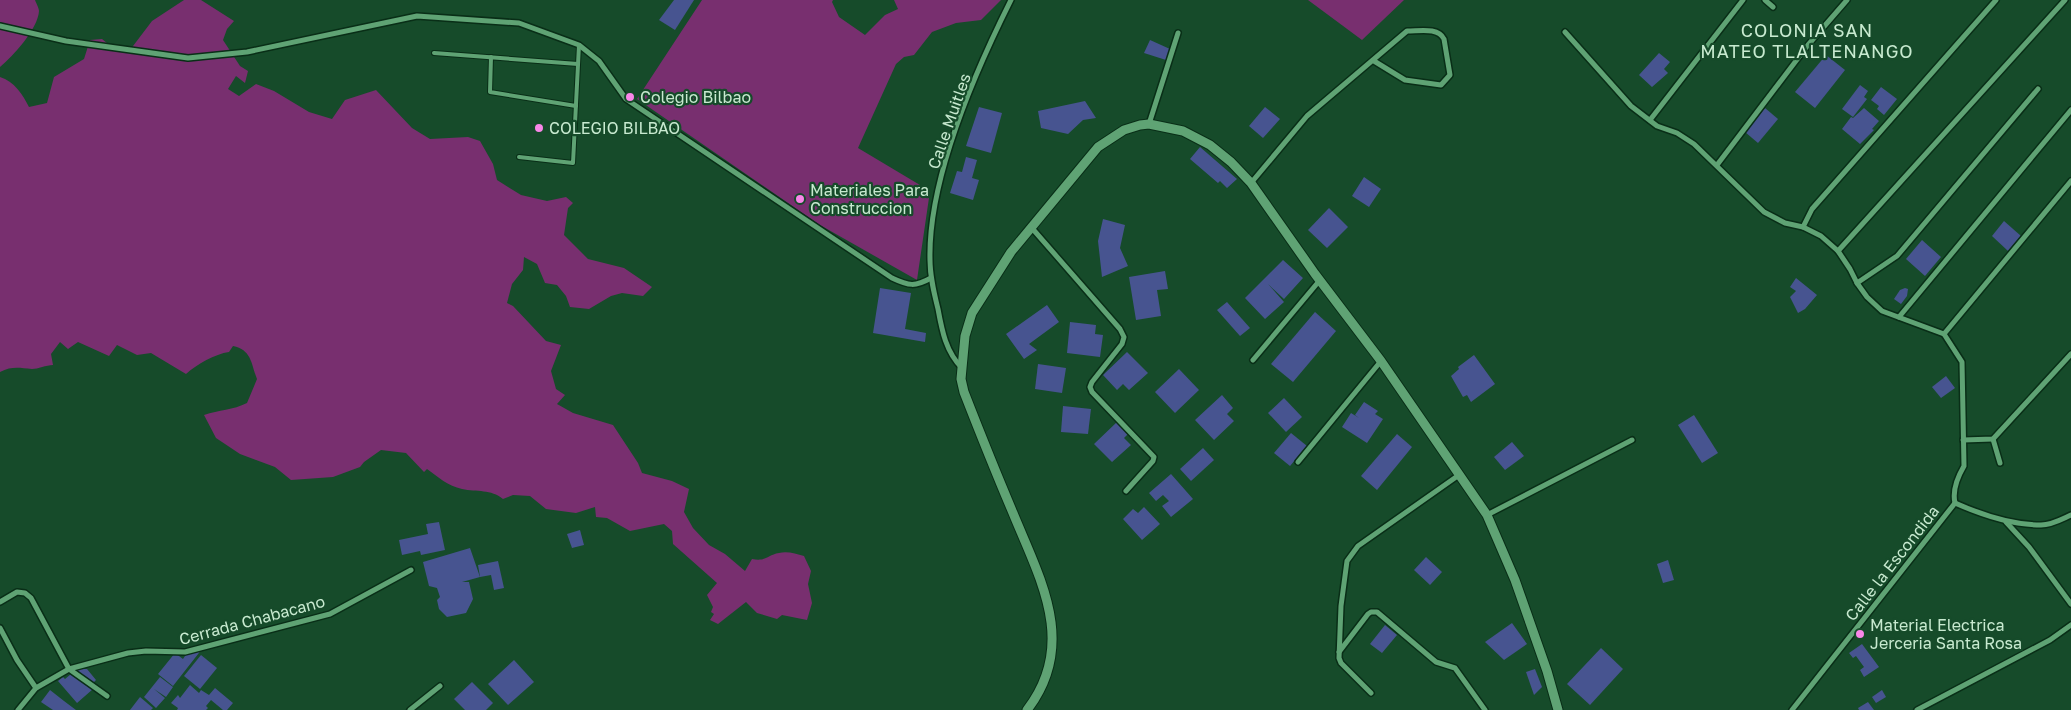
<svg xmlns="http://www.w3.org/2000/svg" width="2071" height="710" font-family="'Golos Text',sans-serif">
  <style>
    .green { fill: #782f6f }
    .building { fill: #475490 }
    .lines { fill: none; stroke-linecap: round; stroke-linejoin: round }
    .service-casing { stroke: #092e17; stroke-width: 6 }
    .minor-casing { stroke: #092e17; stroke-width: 8 }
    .tertiary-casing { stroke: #092e17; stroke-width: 11 }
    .service { stroke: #5fa374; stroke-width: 4 }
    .minor { stroke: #5fa374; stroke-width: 5 }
    .tertiary { stroke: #5fa374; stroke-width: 9 }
    .poi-dot { fill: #f987e8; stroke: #164b2a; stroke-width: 2 }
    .labels { text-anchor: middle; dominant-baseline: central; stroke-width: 4.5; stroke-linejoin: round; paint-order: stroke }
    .poi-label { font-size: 16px; fill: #c8ead0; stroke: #164b2a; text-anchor: start }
    .street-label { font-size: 16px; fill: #c8ead0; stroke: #164b2a }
    .neighbourhood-label { font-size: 18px; letter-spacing: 1px; fill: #c8ead0; stroke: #164b2a }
  </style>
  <rect width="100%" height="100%" fill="#164b2a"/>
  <g class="green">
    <path d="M0,0H35C36,3 39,8 39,11C38,29 13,56 0,67Z"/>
    <path d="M184,0H201L234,21L227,29L223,40L240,66L248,71L245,83L236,76L228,89L239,96L256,84L274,91L309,112L332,119L345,100L376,90L412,128L430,139L468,137L480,141L493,164L497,180L521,195L547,201L566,197L573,203L568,208L564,235L588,259L624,268L652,287L643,296L622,293L611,296L589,309L570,307L566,296L557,285L545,283L537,264L524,257L523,270L512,284L507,303L513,306L546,341L561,345L551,371L556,389L565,395L557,404L573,413L613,425L638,463L642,473L672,481L689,489L684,512L693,528L709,545L725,554L745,571L752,559C766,562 767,555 779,553C788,551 796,554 804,556L811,571L808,584L812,603L807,620L782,615L777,619L757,613L746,602L718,624L710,620L714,614L711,612L713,607L707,595L717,583L673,544L672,531L664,524L630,531L607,518L596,517L595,507L576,513L546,509L530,496L513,495L503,499C491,489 477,492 462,489C448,486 438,477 427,469L424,472L406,453L381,450L364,462L360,467L333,477L291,480L275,467L240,454L216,438L204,415C219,410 233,410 247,403L257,379C251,364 252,350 233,346L229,352C215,354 197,364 186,374L151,353L137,355L117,345L109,356L78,342L68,349L60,342L51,354L53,365C46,365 38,369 32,369C19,368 12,366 0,372V77C14,81 23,95 29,107L47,103L54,77L84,59L90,40L102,39L113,48L130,50L152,21Z"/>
    <path d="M702,0H833L832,2L839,17L865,35L885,15L898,9L894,0H1001L981,20L956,23L932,32L914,55L904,57L896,64L858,148L930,191L917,280L820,225L637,99Z"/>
    <path d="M1308,0H1404L1362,40Z"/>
  </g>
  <g class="building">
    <path d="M674,0H694L675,30L659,20Z"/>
    <path d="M1150,40L1170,49L1166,60L1144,53Z"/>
    <path d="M1659,53L1670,62L1664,69L1668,73L1652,87L1639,75Z"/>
    <path d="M1826,55L1845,70L1815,108L1795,92Z"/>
    <path d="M1860,85L1868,91L1864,97L1867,99L1853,117L1842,109Z"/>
    <path d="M1881,87L1897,99L1884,115L1877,109L1879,106L1871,100Z"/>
    <path d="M1085,101L1096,118L1083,120L1068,134L1041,128L1038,111Z"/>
    <path d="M979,107L1002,113L991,153L966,146Z"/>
    <path d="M1265,107L1280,119L1263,138L1249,126Z"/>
    <path d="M1765,108L1778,119L1758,143L1745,132Z"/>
    <path d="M1864,108L1879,121L1872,129L1874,130L1860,144L1842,129L1851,117L1853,118Z"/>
    <path d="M1200,147L1237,179L1227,188L1220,181L1218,183L1190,159Z"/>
    <path d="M966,157L977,160L972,178L979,180L973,200L950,193L957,171L962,172Z"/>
    <path d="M1364,177L1381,189L1369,207L1352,196Z"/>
    <path d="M1329,208L1348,227L1327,248L1308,230Z"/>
    <path d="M1103,219L1125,225L1120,248L1128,266L1102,277L1098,241Z"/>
    <path d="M2004,221L2021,236L2008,251L1992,236Z"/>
    <path d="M1922,240L1941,257L1925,276L1906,259Z"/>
    <path d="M1283,260L1303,278L1284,299L1268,284L1284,302L1265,319L1245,298Z"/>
    <path d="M1165,271L1168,289L1157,290L1161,316L1136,320L1129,277Z"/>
    <path d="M1796,278L1817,295L1805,309L1798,313L1790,297L1796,291L1790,287Z"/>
    <path d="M880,288L911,293L905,329L926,333L925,342L873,333Z"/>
    <path d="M1905,288L1908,289L1907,296L1901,304L1894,299L1900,290Z"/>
    <path d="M1227,302L1250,328L1240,336L1217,310Z"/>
    <path d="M1047,305L1059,322L1029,344L1037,350L1024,359L1006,334Z"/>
    <path d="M1315,312L1336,331L1293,382L1271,364Z"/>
    <path d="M1070,322L1096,325L1095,334L1103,335L1100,357L1067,353Z"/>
    <path d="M1127,352L1148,373L1129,390L1123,384L1117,390L1103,375Z"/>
    <path d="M1474,355L1495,384L1471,402L1467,395L1463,397L1451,376L1459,369L1458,367Z"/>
    <path d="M1038,364L1066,368L1062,393L1035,389Z"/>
    <path d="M1179,369L1199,390L1175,413L1155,392Z"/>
    <path d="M1946,376L1955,388L1941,398L1932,387Z"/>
    <path d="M1222,395L1233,408L1227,414L1234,421L1214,440L1195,420Z"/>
    <path d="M1284,398L1302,417L1286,432L1268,413Z"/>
    <path d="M1364,402L1378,411L1375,414L1383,419L1367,443L1342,427L1351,413L1359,418L1355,415Z"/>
    <path d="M1063,406L1091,409L1088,434L1061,432Z"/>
    <path d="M1694,415L1718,453L1702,463L1678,425Z"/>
    <path d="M1117,422L1128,434L1124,438L1131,445L1112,462L1094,444Z"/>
    <path d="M1291,433L1307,446L1290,466L1274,453Z"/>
    <path d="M1397,434L1412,447L1377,490L1361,476Z"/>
    <path d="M1512,442L1524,456L1505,470L1494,457Z"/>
    <path d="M1203,448L1214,460L1191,481L1180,469Z"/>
    <path d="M1171,474L1193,499L1171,517L1162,506L1169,501L1163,495L1156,501L1149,493Z"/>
    <path d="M1144,507L1160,524L1142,540L1123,519L1133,509L1138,513Z"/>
    <path d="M439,522L445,550L421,555L420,551L402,555L399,540L428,534L426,524Z"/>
    <path d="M580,530L584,545L572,548L567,534Z"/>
    <path d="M470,548L480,577L462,582H469L473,599L466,613L447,617L439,609L437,600L440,597L437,588L429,586L423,562Z"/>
    <path d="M1426,557L1442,572L1430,585L1414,570Z"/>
    <path d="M1668,560L1674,580L1663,583L1657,564Z"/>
    <path d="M498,561L504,588L494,590L491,575L480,577L478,565Z"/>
    <path d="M1512,623L1527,644L1504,660L1485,642Z"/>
    <path d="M1385,625L1397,635L1382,653L1370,644Z"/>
    <path d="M1862,644L1879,667L1864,677L1860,670L1864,667L1856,656L1853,658L1849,653Z"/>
    <path d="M1601,648L1623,669L1590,705L1567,684Z"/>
    <path d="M202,649L173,686L158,674L175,653L183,659L187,653Z"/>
    <path d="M201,655L217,668L200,689L184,676Z"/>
    <path d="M514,660L534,682L508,705L488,684Z"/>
    <path d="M77,669H87L96,680L91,685L93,689L77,703L58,681L63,677L65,679Z"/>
    <path d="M1535,669L1542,687L1534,695L1526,672Z"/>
    <path d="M160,677L173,687L166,697L154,689L165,698L156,708L144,697Z"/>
    <path d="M472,682L493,703L486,710H465L454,699Z"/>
    <path d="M190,685L199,693L201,690L209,695L215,688L233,703L227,710H223L211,700L206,706L208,708L206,710H177L178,708L171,703L178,695L180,698Z"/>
    <path d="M50,690L64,701L76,710H53L41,702Z"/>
    <path d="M1882,690L1886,697L1876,703L1872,697Z"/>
    <path d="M140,697L153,708L151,710H130Z"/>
    <path d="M1868,702L1874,710H1859L1858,708Z"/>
  </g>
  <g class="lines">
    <defs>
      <g id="service">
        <path d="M434,53L578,64"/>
        <path d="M491,57L490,92L576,106"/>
        <path d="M519,157L573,163L579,45"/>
      </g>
      <g id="minor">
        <path d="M1765,0L1773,7"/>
        <path d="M0,26L66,41L188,58L247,52L417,16L519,23L579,45L599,61L626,99L892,278C909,286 915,287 931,278"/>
        <path d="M1565,32L1631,106L1657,126L1677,133L1694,144L1764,212L1785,223L1803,227L1821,236L1838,251L1850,269L1857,283L1867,297L1882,311L1944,334L1962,362L1964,466C1957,478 1952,490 1955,503"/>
        <path d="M1650,120L1743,0"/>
        <path d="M1149,124L1178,33"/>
        <path d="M1717,165L1808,45L1847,0"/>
        <path d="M1251,183L1307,116L1407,31C1420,31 1438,27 1444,39L1450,75L1441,85L1405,80L1374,61"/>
        <path d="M1031,227L1120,329L1124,337L1122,344L1092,382L1090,387L1092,392L1154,457L1153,461L1126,491"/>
        <path d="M1803,227L1812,209L1996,0"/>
        <path d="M1838,251L2065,0"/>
        <path d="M1857,283L1897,256L2038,89"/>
        <path d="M1899,317L2071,110"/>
        <path d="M1944,334L2071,181"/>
        <path d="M1253,360L1320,280"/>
        <path d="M962,368C946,352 942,331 938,309C934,293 930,277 930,260C928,180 975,72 1011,0"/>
        <path d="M1993,439L2000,463"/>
        <path d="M1963,440L1993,439L2071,354"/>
        <path d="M1298,462L1381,361"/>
        <path d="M1955,503C1982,515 2011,525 2041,525C2052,525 2062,519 2071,515"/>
        <path d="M1487,515L1632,440"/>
        <path d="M2006,522L2029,547L2071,604"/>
        <path d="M0,602L17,592L25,593L31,598L69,669L107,696"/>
        <path d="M0,628L17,660L36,688"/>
        <path d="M1339,652L1368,614L1371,612H1377L1436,662L1455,668L1485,710"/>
        <path d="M1371,693L1341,663L1339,658L1341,606L1347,561L1358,546L1459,475"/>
        <path d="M18,710L36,688L69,669L128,653L146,651L185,652L330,614L411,570"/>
        <path d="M410,710L440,686"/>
        <path d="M1792,710L1955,503"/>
        <path d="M1917,710L2050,640L2071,625"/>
      </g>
      <path id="tertiary" d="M1027,710C1078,644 1040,579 1013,513C996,473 980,433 964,392L961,379L962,368L965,336L972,313L1011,252L1098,147L1124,130L1140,125L1149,124L1183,131L1210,145L1231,162L1251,183L1315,274L1381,361L1487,515L1515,580L1547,671L1558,710"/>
    </defs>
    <use href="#service" class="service-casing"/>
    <use href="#minor" class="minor-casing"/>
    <use href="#tertiary" class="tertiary-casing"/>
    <use href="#service" class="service"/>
    <use href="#minor" class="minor"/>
    <use href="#tertiary" class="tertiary"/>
  </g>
  <g class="poi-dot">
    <circle cx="630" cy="97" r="5"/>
    <circle cx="539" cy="128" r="5"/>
    <circle cx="800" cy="199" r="5"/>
    <circle cx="1860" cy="634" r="5"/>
  </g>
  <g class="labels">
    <g class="poi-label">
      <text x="640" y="97">Colegio Bilbao</text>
      <text x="549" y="128">COLEGIO BILBAO</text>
      <text x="810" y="190">Materiales Para<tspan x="810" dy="18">Construccion</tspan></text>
      <text x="1870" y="625">Material Electrica<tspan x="1870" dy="18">Jerceria Santa Rosa</tspan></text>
    </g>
    <g class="street-label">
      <text transform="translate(949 121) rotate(-71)">Calle Muitles</text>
      <text transform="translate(1892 563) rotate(-52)">Calle la Escondida</text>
      <text transform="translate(252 620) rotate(-15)">Cerrada Chabacano</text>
    </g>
    <g class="neighbourhood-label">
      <text x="1807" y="30">COLONIA SAN<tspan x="1807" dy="21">MATEO TLALTENANGO</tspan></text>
    </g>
  </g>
</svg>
